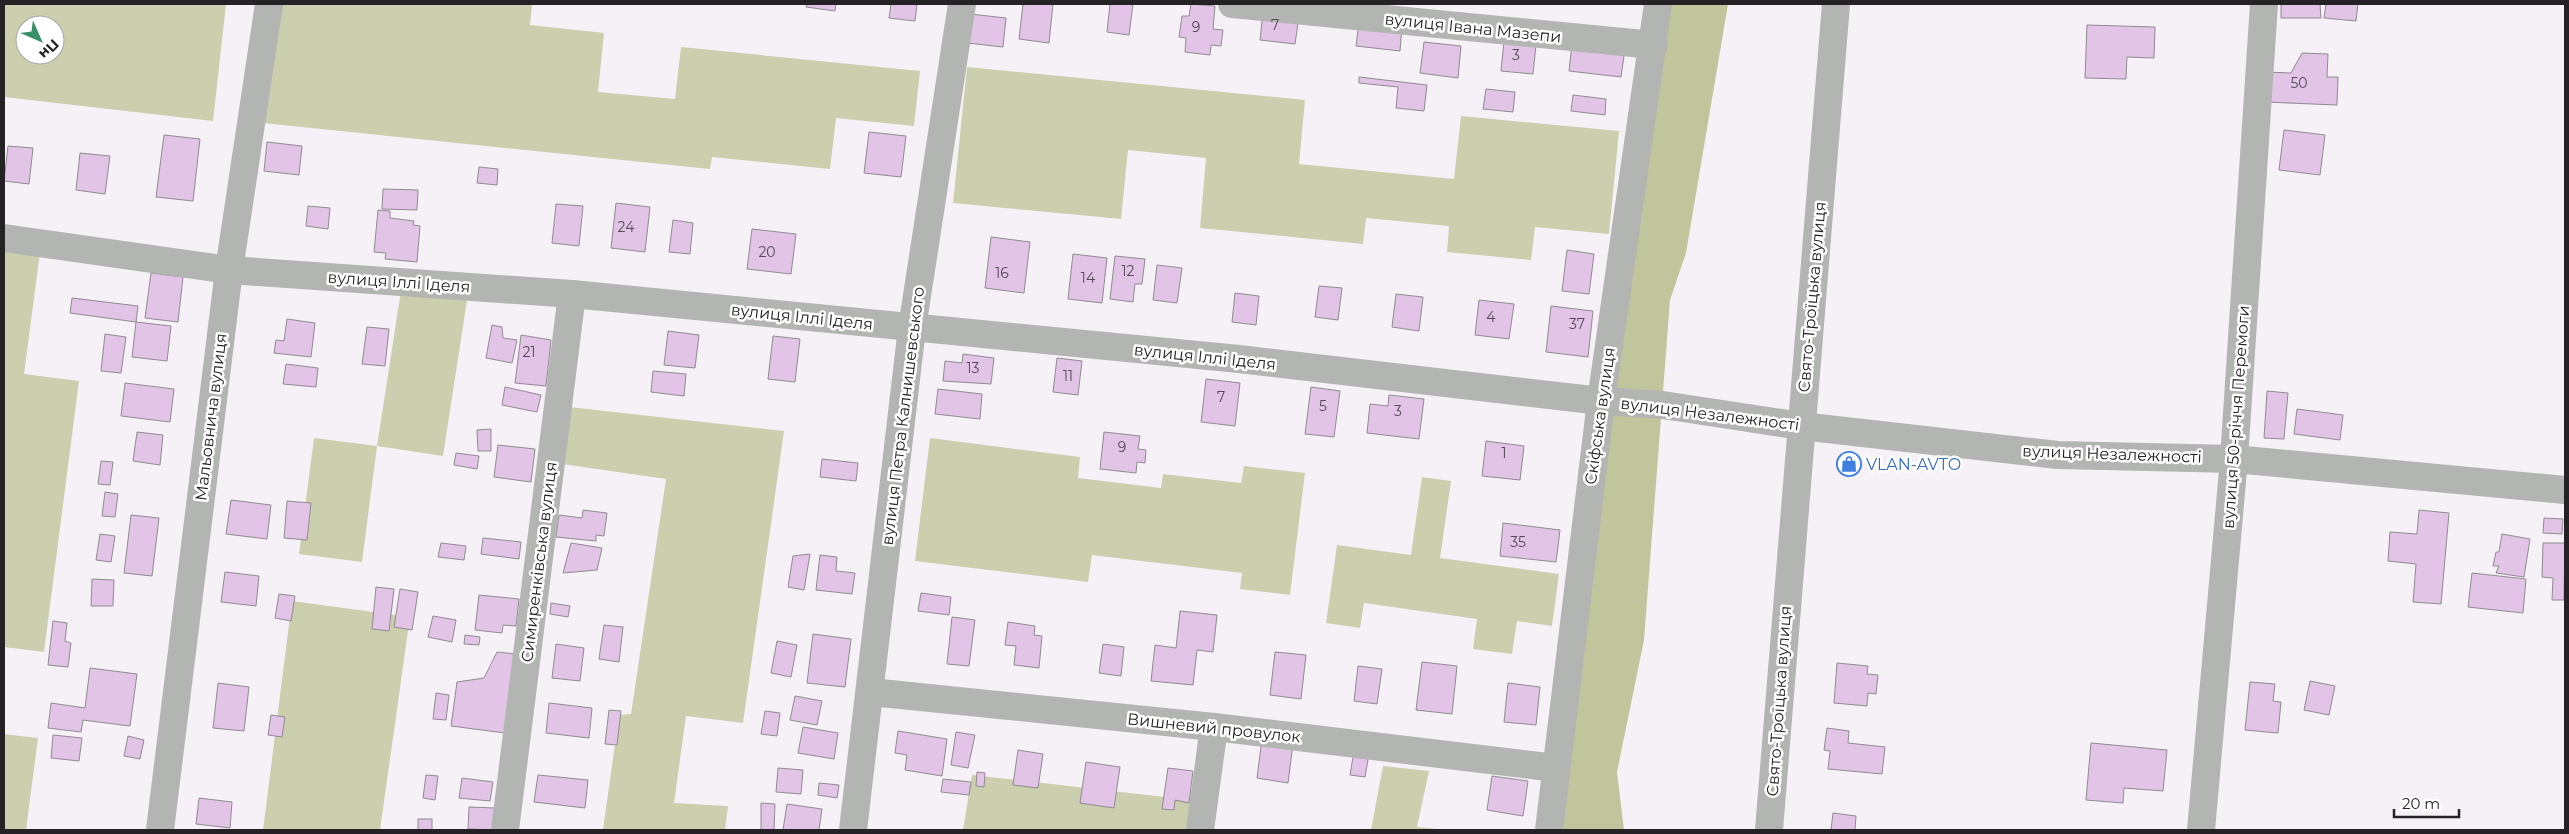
<svg xmlns="http://www.w3.org/2000/svg" width="2569" height="834" font-family="Montserrat,sans-serif">
  <style>
    .green { fill: #cccfae; fill-rule: evenodd }
    .forest { fill: #c1c59b }
    .building { fill: #e1c4e6; stroke: #8f8b90 }
    .lines { fill: none; stroke-linecap: round; stroke-linejoin: round }
    .minor { stroke: #b3b5b2; stroke-width: 28 }
    .labels { text-anchor: middle; dominant-baseline: central; stroke-width: 5; stroke-linejoin: round; paint-order: stroke }
    .number-label { font-size: 14px; fill: #534a54 }
    .street-label { font-size: 16px; fill: #242224; stroke: #fff }
    .shop-label { font-size: 16px; fill: #366cbe; stroke: #fff; text-anchor: start }
  </style>
  <rect width="100%" height="100%" fill="#f6f1f7"/>
  <g class="green">
    <path d="M4,4H226L213,121L4,97ZM25,25H55V55H25Z"/>
    <path d="M275,4H532L530,25L604,33L598,92L675,99L681,47L920,71L914,126L836,118L830,169L712,157L710,169L263,123Z"/>
    <path d="M967,67L1305,100L1299,164L1454,179L1461,116L1619,131L1609,234L1535,227L1531,260L1447,252L1449,226L1366,218L1363,244L1200,228L1206,158L1128,150L1121,219L953,203Z"/>
    <path d="M6,240L41,245L24,374L79,381L44,652L4,647V258Z"/>
    <path d="M402,284L468,294L443,456L377,446L362,562L299,554L314,438L377,446Z"/>
    <path d="M569,407L784,431L743,723L686,716L674,803L728,806L725,830H603L619,715L631,714L666,479L562,464Z"/>
    <path d="M930,438L1080,457L1078,478L1161,488L1163,474L1241,483L1244,466L1305,473L1290,595L1240,589L1242,573L1092,555L1088,582L915,561Z"/>
    <path d="M1422,477L1451,481L1440,558L1559,574L1552,626L1517,621L1512,654L1473,649L1477,619L1364,603L1360,628L1326,623L1337,545L1411,555Z"/>
    <path d="M292,601L410,617L380,830H263Z"/>
    <path d="M4,734L38,738L26,830H4Z"/>
    <path d="M1383,766L1429,771L1417,827L1447,830H1371Z"/>
    <path d="M972,775L1191,800L1187,830H963Z"/>
  </g>
  <path class="forest" d="M1658,4H1728L1686,253L1670,300L1644,640L1617,772L1624,830H1549Z"/>
  <g class="building">
    <path d="M807,4H836L835,11L806,7Z"/>
    <path d="M891,4H917L915,21L889,18Z"/>
    <path d="M1023,4H1053L1049,43L1019,39Z"/>
    <path d="M1110,4H1133L1129,35L1107,32Z"/>
    <path d="M1191,4L1215,6L1213,29L1223,30L1221,46L1211,45L1210,55L1185,52L1186,38L1179,37L1182,16H1189Z"/>
    <path d="M2281,4H2320L2321,18H2281Z"/>
    <path d="M2326,4H2358L2356,21L2324,18Z"/>
    <path d="M1263,12L1299,16L1295,44L1260,40Z"/>
    <path d="M970,14L1006,18L1003,47L967,43Z"/>
    <path d="M1359,21L1402,26L1400,51L1356,46Z"/>
    <path d="M2087,25L2155,27L2154,58L2127,57L2126,79L2085,78Z"/>
    <path d="M1504,41L1536,45L1533,74L1501,71Z"/>
    <path d="M1424,42L1461,46L1458,78L1420,73Z"/>
    <path d="M1572,43L1625,49L1621,77L1569,71Z"/>
    <path d="M2302,53L2328,54L2327,77H2338L2337,105L2264,102L2266,72L2291,73Z"/>
    <path d="M1359,77L1427,85L1424,111L1396,108L1398,87L1359,83Z"/>
    <path d="M1486,89L1515,92L1513,112L1483,109Z"/>
    <path d="M1573,95L1606,99L1605,115L1571,111Z"/>
    <path d="M2284,130L2325,135L2320,175L2279,170Z"/>
    <path d="M869,132L906,136L901,177L864,173Z"/>
    <path d="M164,135L200,139L193,201L156,197Z"/>
    <path d="M267,142L302,146L299,175L264,171Z"/>
    <path d="M8,146L33,148L29,184L4,181Z"/>
    <path d="M80,153L110,156L105,194L76,190Z"/>
    <path d="M479,167L498,169L497,185L477,183Z"/>
    <path d="M383,189L418,190L417,210L382,209Z"/>
    <path d="M616,203L650,207L645,252L611,248Z"/>
    <path d="M556,204L583,206L579,246L552,243Z"/>
    <path d="M308,206L330,208L328,229L306,226Z"/>
    <path d="M378,210L390,211V218L414,221L413,225L420,226L417,262L385,259L386,253L374,252Z"/>
    <path d="M673,220L693,223L690,254L669,252Z"/>
    <path d="M752,229L796,234L791,274L747,269Z"/>
    <path d="M991,237L1030,242L1024,293L985,288Z"/>
    <path d="M1567,250L1594,254L1589,294L1562,291Z"/>
    <path d="M1073,254L1107,258L1102,303L1068,299Z"/>
    <path d="M1115,256L1145,259L1142,284H1135L1133,302L1110,299Z"/>
    <path d="M1157,265L1182,268L1177,303L1153,300Z"/>
    <path d="M151,273L183,277L178,322L145,318Z"/>
    <path d="M1319,286L1342,288L1338,320L1315,317Z"/>
    <path d="M1235,293L1259,296L1256,325L1232,322Z"/>
    <path d="M1396,294L1423,297L1419,331L1392,327Z"/>
    <path d="M72,298L138,306L136,322L70,313Z"/>
    <path d="M1479,300L1514,304L1509,339L1475,335Z"/>
    <path d="M1551,306L1593,311L1588,357L1546,352Z"/>
    <path d="M287,319L315,323L311,357L274,353L276,340L284,341Z"/>
    <path d="M136,322L171,326L167,361L132,357Z"/>
    <path d="M492,325L502,327L503,338L517,340L512,363L486,358Z"/>
    <path d="M367,327L389,329L385,366L362,364Z"/>
    <path d="M668,331L699,335L695,368L664,365Z"/>
    <path d="M105,334L126,337L121,373L101,371Z"/>
    <path d="M521,335L551,340L546,386L515,383Z"/>
    <path d="M773,336L800,339L795,382L768,379Z"/>
    <path d="M963,354L994,358L991,384L943,381L945,361L962,363Z"/>
    <path d="M1057,358L1082,361L1078,395L1053,392Z"/>
    <path d="M286,364L318,368L316,387L283,384Z"/>
    <path d="M653,371L686,374L684,396L651,392Z"/>
    <path d="M1206,379L1240,383L1235,426L1201,422Z"/>
    <path d="M125,383L174,389L170,422L121,416Z"/>
    <path d="M505,387L541,395L537,412L502,405Z"/>
    <path d="M1311,387L1340,391L1334,437L1305,434Z"/>
    <path d="M938,389L982,394L980,419L935,414Z"/>
    <path d="M2267,391L2288,393L2284,439L2264,438Z"/>
    <path d="M1389,395L1424,399L1419,439L1367,433L1370,404L1388,406Z"/>
    <path d="M2297,409L2343,415L2340,440L2294,434Z"/>
    <path d="M491,429V451H478L477,430Z"/>
    <path d="M137,432L163,435L160,465L133,461Z"/>
    <path d="M1104,432L1140,436L1138,449L1146,450L1145,463L1137,462L1136,473L1100,469Z"/>
    <path d="M1486,441L1524,446L1520,480L1482,476Z"/>
    <path d="M498,445L535,449L531,482L494,477Z"/>
    <path d="M456,453L479,456L477,469L454,465Z"/>
    <path d="M822,459L858,463L856,481L820,477Z"/>
    <path d="M101,461L113,462L110,485L98,484Z"/>
    <path d="M105,492L118,494L115,517L102,516Z"/>
    <path d="M231,500L271,505L267,539L226,534Z"/>
    <path d="M287,501L311,503L307,540L284,538Z"/>
    <path d="M583,510L607,513L604,536L596,535V541L556,537L559,515L582,518Z"/>
    <path d="M2419,510L2449,513L2441,604L2413,602L2416,564L2388,561L2390,532L2417,534Z"/>
    <path d="M131,515L159,518L152,576L124,573Z"/>
    <path d="M2544,518L2563,519L2562,534L2543,533Z"/>
    <path d="M1503,523L1560,530L1556,562L1500,556Z"/>
    <path d="M100,534L115,536L111,562L96,560Z"/>
    <path d="M2502,534L2530,539L2524,577L2496,573L2499,566H2493L2496,552H2499Z"/>
    <path d="M483,538L521,542L519,559L481,554Z"/>
    <path d="M441,543L466,546L464,560L438,557Z"/>
    <path d="M571,543L602,548L597,570L563,573Z"/>
    <path d="M2543,543H2565L2564,600H2552L2553,578L2542,577Z"/>
    <path d="M810,554L804,590L788,587L793,556Z"/>
    <path d="M820,555L837,557L836,571L855,573L852,594L816,590Z"/>
    <path d="M225,572L259,576L256,606L221,602Z"/>
    <path d="M2472,573L2526,579L2523,613L2468,607Z"/>
    <path d="M92,579L114,580L113,606H91Z"/>
    <path d="M376,587L394,589L389,631L372,629Z"/>
    <path d="M400,589L418,592L412,630L394,627Z"/>
    <path d="M921,593L951,597L949,615L918,611Z"/>
    <path d="M279,594L295,596L291,621L275,618Z"/>
    <path d="M479,595L519,599L516,626L503,625L502,633L475,630Z"/>
    <path d="M551,603L570,606L568,617L550,614Z"/>
    <path d="M1180,611L1217,615L1213,652L1197,650L1193,685L1151,681L1155,645L1176,648Z"/>
    <path d="M433,616L456,620L452,642L428,637Z"/>
    <path d="M952,617L975,620L969,666L947,664Z"/>
    <path d="M53,621L67,623L65,641L71,643L68,667L48,665Z"/>
    <path d="M1008,622L1035,626L1034,635L1042,636L1039,668L1014,665L1016,646L1005,645Z"/>
    <path d="M604,625L623,627L619,662L599,659Z"/>
    <path d="M813,634L851,639L845,687L807,683Z"/>
    <path d="M465,635L480,637L479,645L464,644Z"/>
    <path d="M777,641L797,645L791,677L771,673Z"/>
    <path d="M556,644L584,648L580,681L552,678Z"/>
    <path d="M1103,644L1124,647L1121,676L1099,673Z"/>
    <path d="M497,652L516,654L505,733L451,726L457,682L484,678Z"/>
    <path d="M1275,652L1306,655L1301,699L1270,695Z"/>
    <path d="M1422,662L1457,666L1452,714L1416,710Z"/>
    <path d="M1837,663L1868,666L1867,674L1878,675L1876,694L1868,693L1867,706L1834,703Z"/>
    <path d="M1358,666L1382,669L1377,704L1354,701Z"/>
    <path d="M90,668L137,674L130,726L83,720L81,732L48,728L51,703L85,708Z"/>
    <path d="M2310,681L2335,686L2329,715L2304,710Z"/>
    <path d="M2250,682L2275,684L2273,701L2281,702L2278,733L2245,730Z"/>
    <path d="M218,683L249,687L244,731L213,728Z"/>
    <path d="M1508,683L1540,687L1536,725L1504,722Z"/>
    <path d="M436,693L449,695L446,720L433,719Z"/>
    <path d="M795,696L822,701L817,725L790,720Z"/>
    <path d="M549,703L592,708L589,738L546,733Z"/>
    <path d="M609,710L621,711L617,745L605,744Z"/>
    <path d="M765,711L780,713L777,736L761,734Z"/>
    <path d="M271,715L285,717L282,737L268,735Z"/>
    <path d="M803,727L838,733L834,759L798,753Z"/>
    <path d="M1827,728L1849,731L1848,743L1885,747L1882,774L1828,769L1830,751L1824,750Z"/>
    <path d="M898,731L947,739L942,776L905,770L907,755L895,753Z"/>
    <path d="M956,732L975,735L968,768L951,765Z"/>
    <path d="M53,735L82,738L79,761L51,758Z"/>
    <path d="M128,736L144,740L140,759L124,756Z"/>
    <path d="M1262,739L1293,744L1288,783L1257,778Z"/>
    <path d="M2091,743L2167,750L2163,791L2124,788L2123,803L2086,800Z"/>
    <path d="M1018,750L1043,754L1038,788L1013,785Z"/>
    <path d="M1354,751L1369,754L1365,777L1350,775Z"/>
    <path d="M1086,762L1120,767L1114,808L1080,803Z"/>
    <path d="M778,768L803,770L801,794L776,792Z"/>
    <path d="M1168,768L1193,771L1189,803L1175,800L1174,810L1162,809Z"/>
    <path d="M977,772L985,773L984,787L976,786Z"/>
    <path d="M426,775L438,776L435,800L423,798Z"/>
    <path d="M538,775L588,780L585,808L534,802Z"/>
    <path d="M1492,776L1528,781L1523,816L1487,810Z"/>
    <path d="M462,778L493,782L490,801L459,798Z"/>
    <path d="M943,779L971,782L969,795L941,792Z"/>
    <path d="M819,783L839,785L837,798L818,795Z"/>
    <path d="M199,798L232,802L230,828L196,824Z"/>
    <path d="M761,803L775,804L774,830H761Z"/>
    <path d="M787,804L822,809L819,830H783Z"/>
    <path d="M469,807L495,808L494,830L468,829Z"/>
    <path d="M1833,813L1856,816L1855,830H1831Z"/>
    <rect x="418" y="819" width="14" height="11"/>
  </g>
  <g class="lines">
    <g class="minor">
      <path d="M1232,4L1654,45"/>
      <path d="M4,238L229,270L572,294L1239,359L1601,401L1663,405L1801,426L2058,455L2234,459L2565,490"/>
      <path d="M871,692L1214,727L1556,768"/>
      <path d="M160,830L229,270L269,4"/>
      <path d="M505,830L572,294"/>
      <path d="M853,830L912,328L962,4"/>
      <path d="M1200,830L1214,727"/>
      <path d="M1549,830L1601,401L1658,4"/>
      <path d="M1769,830L1836,4"/>
      <path d="M2201,830L2234,459L2264,4"/>
    </g>
  </g>
  <defs>
    <symbol id="shop-ring" viewBox="-11 -11 22 22"><circle r="9.5" fill="#fff" stroke="#3f7fe0" stroke-width="1.5"/><path d="M-5-2.5h2.3a2.7 3.5 0 0 1 5.4 0H5L5.5 6h-11ZM-1.5-2.5h3a1.5 2.3 0 0 0-3 0Z" fill="#3f7fe0"/></symbol>
  </defs>
  <g fill-rule="evenodd">
    <use href="#shop-ring" x="1835" y="450" width="28" height="28"/>
  </g>
  <g class="labels">
    <g class="number-label">
      <text x="1275" y="25">7</text>
      <text x="1196" y="27">9</text>
      <text x="1516" y="55">3</text>
      <text x="2299" y="83">50</text>
      <text x="626" y="227">24</text>
      <text x="767" y="252">20</text>
      <text x="1128" y="271">12</text>
      <text x="1002" y="273">16</text>
      <text x="1088" y="278">14</text>
      <text x="1491" y="317">4</text>
      <text x="1577" y="324">37</text>
      <text x="529" y="352">21</text>
      <text x="973" y="368">13</text>
      <text x="1068" y="376">11</text>
      <text x="1221" y="397">7</text>
      <text x="1323" y="406">5</text>
      <text x="1398" y="411">3</text>
      <text x="1122" y="447">9</text>
      <text x="1504" y="453">1</text>
      <text x="1518" y="542">35</text>
    </g>
    <g class="street-label">
      <text transform="translate(1473 28) rotate(6)">вулиця Івана Мазепи</text>
      <text transform="translate(399 282) rotate(4)">вулиця Іллі Іделя</text>
      <text transform="translate(1812 297) rotate(-85)">Свято-Троїцька вулиця</text>
      <text transform="translate(802 317) rotate(6)">вулиця Іллі Іделя</text>
      <text transform="translate(1205 357) rotate(6)">вулиця Іллі Іделя</text>
      <text transform="translate(1710 414) rotate(7)">вулиця Незалежності</text>
      <text transform="translate(903 416) rotate(-83)">вулиця Петра Калнишевського</text>
      <text transform="translate(1600 416) rotate(-82)">Скіфська вулиця</text>
      <text transform="translate(211 417) rotate(-83)">Мальовнича вулиця</text>
      <text transform="translate(2236 417) rotate(-86)">вулиця 50-річчя Перемоги</text>
      <text transform="translate(2112 454) rotate(2)">вулиця Незалежності</text>
      <text transform="translate(539 562) rotate(-83)">Симиренківська вулиця</text>
      <text transform="translate(1779 701) rotate(-86)">Свято-Троїцька вулиця</text>
      <text transform="translate(1214 728) rotate(6)">Вишневий провулок</text>
    </g>
    <g class="shop-label">
      <text x="1866" y="464">VLAN-AVTO</text>
    </g>
  </g>
  <rect width="2569" height="834" fill="none" stroke="#242224" stroke-width="10"/>
  <g transform="translate(40 40) rotate(135)"><circle r="24" fill="#ffffff" stroke="#a7a7a7"/>
  <path d="M0-4L9 19L0 12L-9 19Z" fill="#369168"/>
  <text y="-8" font-size="14" font-weight="bold" text-anchor="middle" fill="#242224">Пн</text>
  </g>
  <path d="M2394 809v8h65v-8" fill="none" stroke="#242224" stroke-width="2.5"/>
  <text x="2402" y="809" font-size="15" fill="#242224" stroke="#ffffff" stroke-width="4" paint-order="stroke">20 m</text>
</svg>
